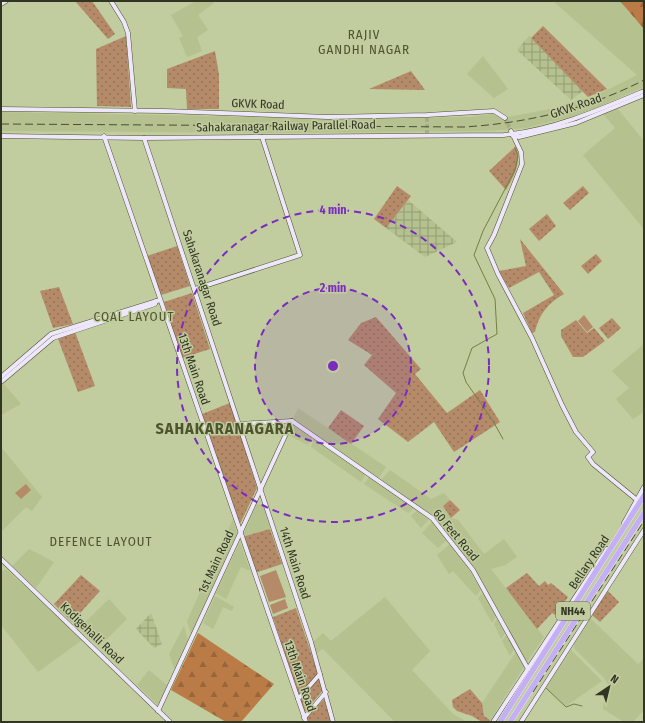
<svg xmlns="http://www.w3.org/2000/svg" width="645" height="723" font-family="'Fira Sans Condensed',sans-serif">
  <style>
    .built { fill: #b5c18e }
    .industrial { fill: url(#industrial-grid) }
    .green { fill: url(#green-dots) }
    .forest { fill: url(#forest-firs) }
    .pitch { fill: #b48a69 }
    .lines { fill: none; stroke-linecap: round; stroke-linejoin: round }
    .stream { stroke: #748044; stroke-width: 1 }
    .secondary-tunnel { stroke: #a4ae86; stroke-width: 4; stroke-dasharray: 4 2; stroke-linecap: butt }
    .secondary-casing { stroke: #4b532b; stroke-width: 5 }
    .highway-casing { stroke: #fff; stroke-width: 6 }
    .secondary { stroke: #eee7fc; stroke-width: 4 }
    .highway { stroke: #c5aff4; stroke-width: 5.5 }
    .rail { stroke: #494e37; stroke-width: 1; stroke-dasharray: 8 4; stroke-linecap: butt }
    .ring { fill: none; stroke: #7b2cbf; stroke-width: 2; stroke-dasharray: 7 5 }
    .labels { text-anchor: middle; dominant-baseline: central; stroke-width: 3; stroke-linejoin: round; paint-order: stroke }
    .shield { fill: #c1cc9f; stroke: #5c6248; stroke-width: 1 }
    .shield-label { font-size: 11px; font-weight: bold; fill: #313523 }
    .street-label { font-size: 12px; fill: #313523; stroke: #c1cc9f }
    .neighbourhood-label { font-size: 13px; letter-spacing: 1px; fill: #4c552d; stroke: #c1cc9f }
    .district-label { font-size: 16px; font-weight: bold; letter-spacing: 1px; fill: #4c552d; stroke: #c1cc9f }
    .centre { fill: #7b2cbf; stroke: #c1cc9f; stroke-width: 2 }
    .ring-label { font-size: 12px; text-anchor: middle; font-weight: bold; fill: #7b2cbf; stroke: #c1cc9f; stroke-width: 3; stroke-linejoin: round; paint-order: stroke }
  </style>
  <defs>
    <pattern id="industrial-grid" width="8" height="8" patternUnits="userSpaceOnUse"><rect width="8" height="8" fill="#b5c18e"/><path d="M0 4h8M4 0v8" fill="none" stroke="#949e74"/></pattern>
    <pattern id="green-dots" width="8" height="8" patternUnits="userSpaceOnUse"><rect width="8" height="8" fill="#b48a69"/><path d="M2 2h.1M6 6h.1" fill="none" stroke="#937256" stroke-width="1.8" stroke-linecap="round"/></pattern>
    <pattern id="forest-firs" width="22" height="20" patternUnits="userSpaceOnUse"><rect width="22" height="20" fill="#ba7b46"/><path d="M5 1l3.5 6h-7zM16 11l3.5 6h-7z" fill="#98663a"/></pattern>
  </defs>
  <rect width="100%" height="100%" fill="#c1cc9f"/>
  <g class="built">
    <path d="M196,1H213L214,3L198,15L208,30L197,37L202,51L187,57L179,38L183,36L171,15Z"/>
    <path d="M553,1H644V87L593,109L570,117L526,128L484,131L276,133L1,131V112L358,119L471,117L493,114L503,118L555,108L595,96L637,75Z"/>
    <path d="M483,56L508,89L494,98L467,74Z"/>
    <path d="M617,108L644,141V229L583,155L615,128L603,114Z"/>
    <path d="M644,344V412L633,419L616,399L629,388L612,371Z"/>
    <path d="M4,384L21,404L1,415V386Z"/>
    <path d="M298,408L386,467L379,478L293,419Z"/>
    <path d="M292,424L312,437L308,445L288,435Z"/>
    <path d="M314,439L366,474L361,482L311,447Z"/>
    <path d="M1,447L42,497L32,511L26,507L1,532Z"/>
    <path d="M390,470L431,499L444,493L450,500L443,506L451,518L458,520L484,554L504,539L517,557L505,565L491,569L544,637L526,663L502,616L468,561L431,514L381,480Z"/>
    <path d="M369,477L414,508L408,513L364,484Z"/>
    <path d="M257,504L263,505L270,529L242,537Z"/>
    <path d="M417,510L429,519L421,528L411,516Z"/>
    <path d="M233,519L237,533L191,635L187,621Z"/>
    <path d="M432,522L447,540L438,548L422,533Z"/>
    <path d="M240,542L250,571L241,567L226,599L216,593Z"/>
    <path d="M450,544L465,563L481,590L476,596L453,571L449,574L437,555Z"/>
    <path d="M29,549L54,562L36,588L12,566Z"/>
    <path d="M6,569L82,640L38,672L1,625V572Z"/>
    <path d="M483,593L497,615L492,623L478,598Z"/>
    <path d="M215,596L234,607L232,611L223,607L213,629L203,623Z"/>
    <path d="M385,597L430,651L412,670L453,714L467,722H395L323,649L315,654L312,643L323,633L331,641Z"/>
    <path d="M109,599L127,619L99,647L79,628Z"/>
    <path d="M498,617L506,632L501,639L494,624Z"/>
    <path d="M590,618L638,664L644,658V710L633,722H624L603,709L604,699L611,689L604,678L574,648V644Z"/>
    <path d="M184,626L188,640L176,668H174L169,654Z"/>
    <path d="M507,634L514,649L510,656L502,641Z"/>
    <path d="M571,650L602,681L566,706L546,688Z"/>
    <path d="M516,652L524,667L490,720L484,716L482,703Z"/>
    <path d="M149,670L168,686L158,705L137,685Z"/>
  </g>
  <g class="industrial">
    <path d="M529,36L531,38L583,91L571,100L517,50Z"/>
    <path d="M408,200L457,242L425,257L386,228Z"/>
    <path d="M151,613L162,644L154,648L136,629Z"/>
  </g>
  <g class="green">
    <path d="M75,1H92L115,34L108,39Z"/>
    <path d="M543,26L607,89L588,97L531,38Z"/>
    <path d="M126,36L131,107L97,106L96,49Z"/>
    <path d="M215,51L219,75V109H187L186,89L167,88V69Z"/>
    <path d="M411,71L425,90L369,89Z"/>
    <path d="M516,146C522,163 514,175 506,190L489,171Z"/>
    <path d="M397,186L411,196L386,228L374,219Z"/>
    <path d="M583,186L589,193L570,210L563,203Z"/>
    <path d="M547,214L556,226L539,241L529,229Z"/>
    <path d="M520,239L564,294C548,303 539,314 535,332L532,333L523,313L554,295L539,272L509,288L499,271L526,266Z"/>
    <path d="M177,246L190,286L161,295L147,256Z"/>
    <path d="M596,254L602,261L588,274L581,266Z"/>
    <path d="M59,287L73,324L53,328L40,291Z"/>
    <path d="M192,293L210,349L182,358L164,302Z"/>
    <path d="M376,317L421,369L415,374L447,413L480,390L500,422L454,452L434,422L408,442L378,419L396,393L364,365L372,355L348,340L361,323Z"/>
    <path d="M612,318L621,328L608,339L599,328Z"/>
    <path d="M576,320L587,333L594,328L605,341L583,357H573L561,336V330Z"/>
    <path d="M75,332L95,386L78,392L58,339Z"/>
    <path d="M230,403L257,488L240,524L202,414Z"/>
    <path d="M341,410L364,426L351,444L328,428Z"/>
    <path d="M450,500L460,510L451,518L443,506Z"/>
    <path d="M270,529L282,564L255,573L242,537Z"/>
    <path d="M527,573L539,586L545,581L548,585L551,583L568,597L555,615L552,613L537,629L506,588Z"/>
    <path d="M81,575L100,591L72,622L54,604Z"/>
    <path d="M608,591L619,602L600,622L592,615Z"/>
    <path d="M296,608L318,674L298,695L273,617Z"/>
    <path d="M319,678L323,690L304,713L299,699Z"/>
    <path d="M470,689L482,703L484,716L490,720L489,722H482L472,716L457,711L453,707L452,700Z"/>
    <path d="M324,699L331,722H307L306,718Z"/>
  </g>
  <g class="forest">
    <path d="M620,1H644V29Z"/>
    <path d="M198,633L274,684L241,722H226L171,690Z"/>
  </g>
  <g class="pitch">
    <path d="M584,315L593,327L587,332L578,321Z"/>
    <path d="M26,484L31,490L21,499L15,493Z"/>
    <path d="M276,570L286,597L269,602L260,576Z"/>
    <path d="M285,599L288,608L273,614L270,605Z"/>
  </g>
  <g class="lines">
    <g class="stream">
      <path d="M503,439L493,421L466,382L463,373L472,348L497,334L495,299L474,255L483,231L515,170L518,156L515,148"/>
      <path d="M546,688L566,707L574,704L582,706"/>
    </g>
    <g class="secondary-tunnel">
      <path d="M427,118V133"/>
      <path d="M505,118L511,131"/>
    </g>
    <defs>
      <g id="secondary">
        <path d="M111,1L124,22L128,33L135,111"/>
        <path d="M1,4L6,1"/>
        <path d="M1,109L164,111L328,117L427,115L494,111L505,118"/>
        <path d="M511,131L521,152L522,164L494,235L487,248L498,274L532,338L562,405L576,432L593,452L588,457L593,464L637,500"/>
        <path d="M1,136L144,138L504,135C553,130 599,110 644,91"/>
        <path d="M104,136L306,722"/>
        <path d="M513,136L519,137L576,123L644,95"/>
        <path d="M144,138L311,642L333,722"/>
        <path d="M195,289L300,255L262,137"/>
        <path d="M1,377L51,334L160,300"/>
        <path d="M1,382L53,338L155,304L156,301"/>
        <path d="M292,421L432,518L473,570L528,669"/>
        <path d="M239,424L292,421"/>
        <path d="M624,523L644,487"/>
        <path d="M1,559L170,722"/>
        <path d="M298,699L320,674"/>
        <path d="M158,711L292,421"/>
        <path d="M304,718L326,692"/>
        <path d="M493,722L607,549"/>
        <path d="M521,722L644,530"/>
      </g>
      <g id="highway">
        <path d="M500,722L644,496"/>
        <path d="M510,722L644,513"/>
      </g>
    </defs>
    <use href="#secondary" class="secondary-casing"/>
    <use href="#highway" class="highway-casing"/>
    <use href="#secondary" class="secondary"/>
    <use href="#highway" class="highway"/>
    <g class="rail">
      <path d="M1,124L464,127C527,123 588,109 644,80"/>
      <path d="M533,692L644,521"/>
    </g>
  </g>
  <circle cx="333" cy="366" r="78" fill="#7b2cbf" fill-opacity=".12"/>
  <g class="ring">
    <circle cx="333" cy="366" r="78"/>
    <circle cx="333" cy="366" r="156"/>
  </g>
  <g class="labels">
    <rect class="shield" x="556" y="602" width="34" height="18" rx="3"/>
    <g class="shield-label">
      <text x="573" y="611">NH44</text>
    </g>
    <g class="street-label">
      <text transform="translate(258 104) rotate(2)">GKVK Road</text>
      <text transform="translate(576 106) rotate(-19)">GKVK Road</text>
      <text transform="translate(286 126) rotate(-1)">Sahakaranagar Railway Parallel Road</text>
      <text transform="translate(202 278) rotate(72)">Sahakaranagar Road</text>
      <text transform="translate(194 369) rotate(71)">13th Main Road</text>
      <text transform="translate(456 535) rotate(50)">60 Feet Road</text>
      <text transform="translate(216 562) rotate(-65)">1st Main Road</text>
      <text transform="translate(589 562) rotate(-56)">Bellary Road</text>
      <text transform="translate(295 563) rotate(72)">14th Main Road</text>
      <text transform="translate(92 633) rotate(44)">Kodigehalli Road</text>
      <text transform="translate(300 676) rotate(71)">13th Main Road</text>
    </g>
    <g class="neighbourhood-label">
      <text x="364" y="34">RAJIV<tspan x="364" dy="15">GANDHI NAGAR</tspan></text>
      <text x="134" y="316">CQAL LAYOUT</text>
      <text x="101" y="541">DEFENCE LAYOUT</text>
    </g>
    <g class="district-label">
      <text x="225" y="428">SAHAKARANAGARA</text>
    </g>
  </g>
  <circle cx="333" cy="366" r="6" class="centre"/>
  <g class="ring-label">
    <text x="333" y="214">4 min</text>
    <text x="333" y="292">2 min</text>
  </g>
  <rect width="645" height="723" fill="none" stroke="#313523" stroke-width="4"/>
  <g transform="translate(609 687) rotate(35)" stroke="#c1cc9f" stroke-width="3" paint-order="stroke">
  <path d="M0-3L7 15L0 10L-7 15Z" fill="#313523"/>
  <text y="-6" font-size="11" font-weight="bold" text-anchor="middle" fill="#313523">N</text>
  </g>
</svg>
